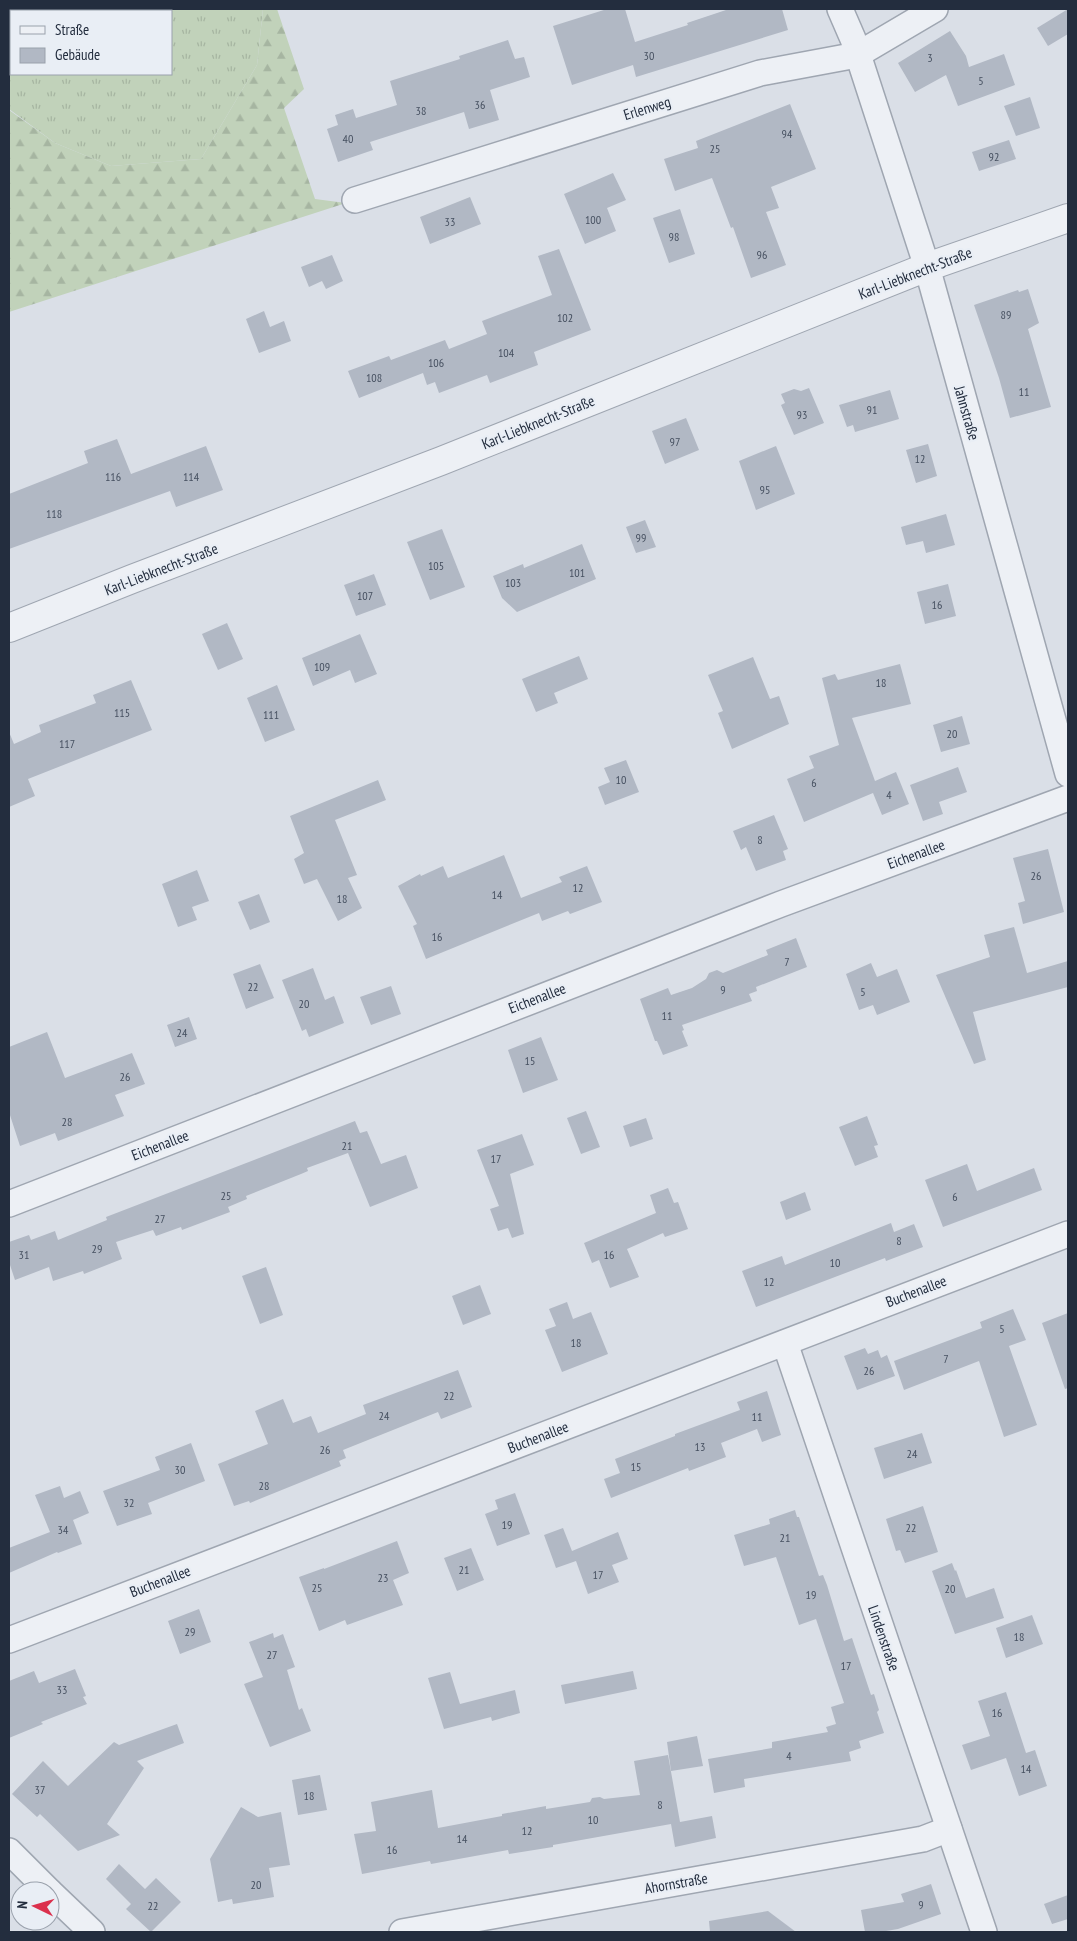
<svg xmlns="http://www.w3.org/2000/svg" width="1077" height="1941" font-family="'PT Sans Narrow',sans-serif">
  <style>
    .grass { fill: url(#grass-tufts); fill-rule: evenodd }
    .forest { fill: url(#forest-firs) }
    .building { fill: #b1b8c4 }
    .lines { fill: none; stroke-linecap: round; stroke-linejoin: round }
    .minor-casing { stroke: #9fa6b1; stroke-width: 28 }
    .tertiary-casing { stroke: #9fa6b1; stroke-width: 30 }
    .minor { stroke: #edf0f5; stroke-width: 25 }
    .tertiary { stroke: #edf0f5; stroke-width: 28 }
    .labels { text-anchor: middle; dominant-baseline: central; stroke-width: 4.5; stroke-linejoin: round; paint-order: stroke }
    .number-label { font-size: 12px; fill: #465060 }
    .street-label { font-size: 15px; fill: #232d3e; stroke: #e9eef5 }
  </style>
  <defs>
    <pattern id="grass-tufts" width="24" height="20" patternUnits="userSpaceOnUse" patternTransform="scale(1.25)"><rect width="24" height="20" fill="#c1d2ba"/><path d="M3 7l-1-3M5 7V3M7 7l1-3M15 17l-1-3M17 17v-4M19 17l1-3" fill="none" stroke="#a6b5a1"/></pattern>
    <pattern id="forest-firs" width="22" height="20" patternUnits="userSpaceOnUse" patternTransform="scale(1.25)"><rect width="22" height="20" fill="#c1d2ba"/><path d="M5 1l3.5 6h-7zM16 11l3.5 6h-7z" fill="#a6b5a1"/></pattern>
  </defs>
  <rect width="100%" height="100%" fill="#dadfe7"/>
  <path class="grass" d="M9,9H263L257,65L201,159L111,166L55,143L9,109ZM11,11H171V74H11Z"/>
  <path class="forest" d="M263,9H277L304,89L284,108L315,199L346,203L9,312V110L55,143L111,166L201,159L257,65Z"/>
  <g class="building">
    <path d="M607,9H625L635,42L688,25L687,23L729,9H782L788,30L636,77L633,65L572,85L553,26Z"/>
    <path d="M1068,9V34L1048,46L1037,28Z"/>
    <path d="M950,31L966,56L969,67L1004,54L1015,85L958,106L946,75L915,92L898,63Z"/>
    <path d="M508,40L515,59L524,57L530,77L490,90L499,120L469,129L464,112L370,142L373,150L338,162L327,129L338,125L335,115L353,109L356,118L397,105L390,81L460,59L459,56Z"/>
    <path d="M1030,97L1040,128L1016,136L1004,106Z"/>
    <path d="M790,104L816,169L771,187L779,208L766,212L786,265L751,278L733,227L731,228L712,178L675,191L664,159L698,148L696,141Z"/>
    <path d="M1009,140L1016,159L979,171L972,152Z"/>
    <path d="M613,173L626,200L607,208L616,231L585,244L564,194Z"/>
    <path d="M470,197L481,224L430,244L420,217Z"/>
    <path d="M680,209L695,254L669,263L653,218Z"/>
    <path d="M559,249L591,330L534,352L538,365L490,383L487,375L439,393L435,382L427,385L423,373L359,398L348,371L389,356L391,360L445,340L449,349L487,334L482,321L552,295L538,256Z"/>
    <path d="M332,255L343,281L326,289L322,281L309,287L301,267Z"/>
    <path d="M1028,289L1039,323L1028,329L1051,407L1010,418L999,378L974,305L1018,290L1019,292Z"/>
    <path d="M264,311L270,327L284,321L291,341L259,353L246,319Z"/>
    <path d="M809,388L824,423L794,435L781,405L785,403L781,394L794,389L801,391Z"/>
    <path d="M890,390L899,419L855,432L853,425L847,427L839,405Z"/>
    <path d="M686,418L699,450L665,464L652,431Z"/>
    <path d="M117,439L131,474L206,446L223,490L176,507L170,491L9,549V494L88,463L84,451Z"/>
    <path d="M928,444L937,476L916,483L906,450Z"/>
    <path d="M776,446L795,494L756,510L739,461Z"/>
    <path d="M946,514L955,545L926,553L923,541L906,545L901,527Z"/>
    <path d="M645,520L656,547L636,553L626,527Z"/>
    <path d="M442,529L465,587L430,600L407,542Z"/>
    <path d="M582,544L596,579L517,612L502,598L493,576L523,564L524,568Z"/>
    <path d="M374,574L386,605L356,616L344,585Z"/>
    <path d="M948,584L956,616L925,624L917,592Z"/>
    <path d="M227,623L243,659L218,670L202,634Z"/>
    <path d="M360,634L377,674L355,683L350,670L313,686L302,658Z"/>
    <path d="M579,656L588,679L554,693L558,703L536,712L522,679Z"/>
    <path d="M753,657L770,699L779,696L789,724L732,749L718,713L723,711L708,675Z"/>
    <path d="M900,664L911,704L852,718L875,781L896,772L909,804L882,815L873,793L804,822L787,779L814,768L809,756L839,745L822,678L835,674L838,680Z"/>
    <path d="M131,680L152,730L28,779L35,796L9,807V732L14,744L41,732L39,725L96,703L93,695Z"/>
    <path d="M277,685L295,730L265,742L247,698Z"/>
    <path d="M962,716L970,744L941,752L933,725Z"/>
    <path d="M626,760L639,792L605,805L598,787L610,782L604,768Z"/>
    <path d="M958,767L967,792L939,802L943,814L923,821L910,785Z"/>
    <path d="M378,780L386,800L335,820L357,875L348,878L362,908L338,921L317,879L304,884L294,859L304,853L290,816Z"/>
    <path d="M774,815L788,849L783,851L786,860L756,871L746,847L741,850L733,831Z"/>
    <path d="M1048,849L1064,912L1023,924L1018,903L1025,901L1013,858Z"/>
    <path d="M504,855L521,898L562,882L559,877L587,866L602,902L570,914L568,911L542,921L539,913L426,959L413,926L417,924L398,886L420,874L421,876L443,866L448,878Z"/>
    <path d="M197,870L209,901L192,907L197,920L178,927L162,884Z"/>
    <path d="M259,894L270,922L250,930L238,902Z"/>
    <path d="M1014,927L1027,973L1068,961V987L973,1012L986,1060L974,1064L936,975L990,957L984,935Z"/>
    <path d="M796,938L807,967L756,987L757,991L749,994L752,1001L682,1025L684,1030L682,1031L688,1046L663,1055L657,1041H655L640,999L668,988L671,995L692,988L706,979L709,973L717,970L723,973L768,955L766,950Z"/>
    <path d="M871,963L877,977L897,969L910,1002L877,1015L873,1005L859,1010L846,974Z"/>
    <path d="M260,964L274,998L246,1009L233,974Z"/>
    <path d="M313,968L325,1000L334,996L344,1023L309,1037L306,1029L302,1031L282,980Z"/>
    <path d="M391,986L401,1014L371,1025L360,997Z"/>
    <path d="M189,1017L197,1039L175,1047L167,1025Z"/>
    <path d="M47,1032L65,1078L132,1053L145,1084L115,1095L124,1116L58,1141L55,1133L20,1146L9,1112V1047Z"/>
    <path d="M541,1037L558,1080L523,1093L508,1050Z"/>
    <path d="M586,1111L600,1147L581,1154L567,1118Z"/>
    <path d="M867,1116L878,1145L874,1146L878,1157L855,1166L839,1127Z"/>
    <path d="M646,1118L653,1139L630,1147L623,1126Z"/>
    <path d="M355,1121L360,1133L367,1131L381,1164L406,1155L418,1188L370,1207L348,1153L307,1168L308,1171L301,1174L246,1196L247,1199L228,1207L230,1212L182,1230L181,1227L156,1236L153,1230L116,1242L122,1259L84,1274L83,1271L53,1281L49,1267L15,1280L9,1262V1242L29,1235L31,1240L55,1231L58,1240L107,1220L106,1217Z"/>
    <path d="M522,1134L534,1165L510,1174L524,1234L512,1238L508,1228L498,1231L490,1209L499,1206L477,1150Z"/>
    <path d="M967,1164L977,1191L1034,1168L1042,1190L943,1227L925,1180Z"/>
    <path d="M668,1188L674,1203L678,1202L688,1229L665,1237L663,1233L627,1249L639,1277L610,1288L599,1260L592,1263L584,1243L656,1213L650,1195Z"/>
    <path d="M805,1192L811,1210L786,1220L780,1202Z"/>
    <path d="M891,1223L894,1232L914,1224L923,1247L886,1261L885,1258L756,1307L742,1271L782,1256L785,1265Z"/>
    <path d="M266,1267L283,1315L260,1324L242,1276Z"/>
    <path d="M480,1285L491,1314L463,1325L452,1296Z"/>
    <path d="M567,1302L573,1319L591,1312L608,1354L562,1372L545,1330L556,1326L549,1309Z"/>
    <path d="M1013,1309L1026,1340L1009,1346L1037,1425L1004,1437L979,1361L904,1390L894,1361L982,1328L980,1322Z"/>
    <path d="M1068,1313V1388L1065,1389L1042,1323Z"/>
    <path d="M865,1348L868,1354L878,1350L881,1358L887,1355L895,1376L857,1390L844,1356Z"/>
    <path d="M458,1370L472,1407L441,1419L438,1412L343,1450L346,1458L339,1461L341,1466L250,1503L249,1501L234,1506L218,1464L268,1444L255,1411L283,1399L293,1423L311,1416L318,1433L366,1414L363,1405Z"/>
    <path d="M767,1391L781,1435L762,1442L757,1429L721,1443L726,1457L689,1471L688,1468L611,1498L604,1479L620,1473L615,1459L675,1436V1434L740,1410L737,1402Z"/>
    <path d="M922,1433L932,1463L884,1479L874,1448Z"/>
    <path d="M191,1443L205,1481L148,1503L152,1514L117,1526L103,1491L160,1470L155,1457Z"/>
    <path d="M60,1486L64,1498L80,1491L89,1513L73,1520L82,1544L58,1553L57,1552L9,1573V1548L50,1532L35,1495Z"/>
    <path d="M515,1493L530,1534L497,1546L485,1514L498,1509L495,1500Z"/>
    <path d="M923,1506L938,1552L905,1563L900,1550L896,1551L886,1519Z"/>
    <path d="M795,1510L797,1517H799L819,1576L823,1575L827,1585L844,1641L852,1638L871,1695L874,1694L879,1710L877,1712L884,1733L859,1741L861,1748L849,1752L851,1761L744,1779L745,1787L714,1793L708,1759L772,1748V1742L828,1732L826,1727L836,1724L831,1707L844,1703L816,1619L799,1625L776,1557L744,1566L734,1535L770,1524L769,1519Z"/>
    <path d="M563,1528L572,1551L618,1532L628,1559L612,1565L619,1582L588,1594L576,1561L556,1568L544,1535Z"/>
    <path d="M397,1541L409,1573L393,1580L403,1605L347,1625L345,1620L319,1631L299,1577L324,1568V1569Z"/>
    <path d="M471,1548L484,1580L457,1591L444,1558Z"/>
    <path d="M952,1563L955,1571L956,1570L966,1598L994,1588L1004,1618L955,1634L932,1571Z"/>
    <path d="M199,1609L211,1642L180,1654L168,1621Z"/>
    <path d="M1032,1615L1043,1644L1006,1658L996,1628Z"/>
    <path d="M273,1633L274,1638L283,1634L295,1667L287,1670L299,1710L302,1708L311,1731L270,1747L244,1684L263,1677L249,1642Z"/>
    <path d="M75,1669L86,1696L83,1697L87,1704L41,1722L43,1724L9,1738V1681L34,1671L39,1683Z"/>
    <path d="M633,1671L637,1689L565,1704L561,1685Z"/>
    <path d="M450,1672L460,1704L515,1690L520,1713L492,1721L491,1717L444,1729L428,1678Z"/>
    <path d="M1006,1692L1026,1753L1035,1750L1047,1786L1019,1796L1006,1758L971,1770L962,1745L990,1736L978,1701Z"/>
    <path d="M177,1724L184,1743L137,1761L144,1768L107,1824L120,1835L78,1851L40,1814L37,1817L12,1794L43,1761L68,1786L114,1742L119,1745Z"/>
    <path d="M697,1736L703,1766L671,1771L667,1742Z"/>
    <path d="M668,1755L680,1822L712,1816L716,1838L675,1847L671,1824L553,1845V1847L509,1854L508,1850L431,1864L430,1861L362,1874L354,1834L376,1831L371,1802L432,1790L438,1828L502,1816V1814L546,1806V1809L590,1802L592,1798L600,1797L604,1799L640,1795L634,1761Z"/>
    <path d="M320,1775L327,1810L298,1815L292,1780Z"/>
    <path d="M241,1807L258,1817L281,1812L290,1865L269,1868L274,1897L233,1904L232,1899L218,1902L210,1859Z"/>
    <path d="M119,1864L145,1889L156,1878L181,1902L151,1932L126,1909L131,1904L106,1879Z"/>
    <path d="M931,1884L941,1914L898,1929L880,1932H865L861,1910L904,1902L901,1894Z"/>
    <path d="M1068,1895V1919L1052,1924L1044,1904Z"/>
    <path d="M768,1911L796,1932H710L709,1921Z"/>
  </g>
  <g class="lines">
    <defs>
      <g id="minor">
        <path d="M840,9L853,39L927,267L1068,774"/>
        <path d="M355,200L760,73L857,55L935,9"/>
        <path d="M9,1204L781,904L1068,798"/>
        <path d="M785,1343L984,1932"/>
        <path d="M9,1640L1068,1234"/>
        <path d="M9,1851L49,1891"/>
        <path d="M50,1892L92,1932"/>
        <path d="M402,1932L923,1839L949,1829"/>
      </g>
      <path id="tertiary" d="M9,628L132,579L441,461L927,267L1068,218"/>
    </defs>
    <use href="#minor" class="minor-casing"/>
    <use href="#tertiary" class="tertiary-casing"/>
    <use href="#minor" class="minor"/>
    <use href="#tertiary" class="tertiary"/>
  </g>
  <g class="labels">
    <g class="number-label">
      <text x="649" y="55">30</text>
      <text x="930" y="57">3</text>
      <text x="981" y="80">5</text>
      <text x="480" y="104">36</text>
      <text x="421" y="110">38</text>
      <text x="787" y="133">94</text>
      <text x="348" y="138">40</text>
      <text x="715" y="148">25</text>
      <text x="994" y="156">92</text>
      <text x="593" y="219">100</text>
      <text x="450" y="221">33</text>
      <text x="674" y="236">98</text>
      <text x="762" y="254">96</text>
      <text x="1006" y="314">89</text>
      <text x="565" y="317">102</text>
      <text x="506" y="352">104</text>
      <text x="436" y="362">106</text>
      <text x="374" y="377">108</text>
      <text x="1024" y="391">11</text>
      <text x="872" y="409">91</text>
      <text x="802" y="414">93</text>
      <text x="675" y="441">97</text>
      <text x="920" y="458">12</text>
      <text x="113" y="476">116</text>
      <text x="191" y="476">114</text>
      <text x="765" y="489">95</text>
      <text x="54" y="513">118</text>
      <text x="641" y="537">99</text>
      <text x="436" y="565">105</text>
      <text x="577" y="572">101</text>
      <text x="513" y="582">103</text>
      <text x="365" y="595">107</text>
      <text x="937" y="604">16</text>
      <text x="322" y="666">109</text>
      <text x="881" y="682">18</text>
      <text x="122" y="712">115</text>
      <text x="271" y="714">111</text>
      <text x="952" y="733">20</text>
      <text x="67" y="743">117</text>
      <text x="621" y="779">10</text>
      <text x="814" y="782">6</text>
      <text x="889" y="794">4</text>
      <text x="760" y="839">8</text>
      <text x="1036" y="875">26</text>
      <text x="578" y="887">12</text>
      <text x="497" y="894">14</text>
      <text x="342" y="898">18</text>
      <text x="437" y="936">16</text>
      <text x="787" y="961">7</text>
      <text x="253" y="986">22</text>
      <text x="723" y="989">9</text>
      <text x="863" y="991">5</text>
      <text x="304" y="1003">20</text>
      <text x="667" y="1015">11</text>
      <text x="182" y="1032">24</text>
      <text x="530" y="1060">15</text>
      <text x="125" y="1076">26</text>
      <text x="67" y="1121">28</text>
      <text x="347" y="1145">21</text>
      <text x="496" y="1158">17</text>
      <text x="226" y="1195">25</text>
      <text x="955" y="1196">6</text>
      <text x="160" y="1218">27</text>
      <text x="899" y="1240">8</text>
      <text x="97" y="1248">29</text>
      <text x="24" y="1254">31</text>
      <text x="609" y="1254">16</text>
      <text x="835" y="1262">10</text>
      <text x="769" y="1281">12</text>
      <text x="1002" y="1328">5</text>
      <text x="576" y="1342">18</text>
      <text x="946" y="1358">7</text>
      <text x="869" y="1370">26</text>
      <text x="449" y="1395">22</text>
      <text x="384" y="1415">24</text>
      <text x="757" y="1416">11</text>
      <text x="700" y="1446">13</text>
      <text x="325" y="1449">26</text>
      <text x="912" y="1453">24</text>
      <text x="636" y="1466">15</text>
      <text x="180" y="1469">30</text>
      <text x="264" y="1485">28</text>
      <text x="129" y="1502">32</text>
      <text x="507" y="1524">19</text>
      <text x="911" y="1527">22</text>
      <text x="63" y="1529">34</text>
      <text x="785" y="1537">21</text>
      <text x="464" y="1569">21</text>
      <text x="598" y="1574">17</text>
      <text x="383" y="1577">23</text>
      <text x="317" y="1587">25</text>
      <text x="950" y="1588">20</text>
      <text x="811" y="1594">19</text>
      <text x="190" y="1631">29</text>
      <text x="1019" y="1636">18</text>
      <text x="272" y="1654">27</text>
      <text x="846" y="1665">17</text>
      <text x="62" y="1689">33</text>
      <text x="997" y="1712">16</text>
      <text x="789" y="1755">4</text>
      <text x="1026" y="1768">14</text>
      <text x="40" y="1789">37</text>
      <text x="309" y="1795">18</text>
      <text x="660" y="1804">8</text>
      <text x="593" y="1819">10</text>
      <text x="527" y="1830">12</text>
      <text x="462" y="1838">14</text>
      <text x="392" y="1849">16</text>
      <text x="256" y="1884">20</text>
      <text x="921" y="1904">9</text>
      <text x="153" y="1905">22</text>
    </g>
    <g class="street-label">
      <text transform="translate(647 108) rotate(-17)">Erlenweg</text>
      <text transform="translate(915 273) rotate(-21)">Karl-Liebknecht-Straße</text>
      <text transform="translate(967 413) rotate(74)">Jahnstraße</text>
      <text transform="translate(538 422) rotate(-22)">Karl-Liebknecht-Straße</text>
      <text transform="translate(161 569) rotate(-21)">Karl-Liebknecht-Straße</text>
      <text transform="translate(916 854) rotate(-20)">Eichenallee</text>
      <text transform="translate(537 998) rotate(-21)">Eichenallee</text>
      <text transform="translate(160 1145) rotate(-21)">Eichenallee</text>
      <text transform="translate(916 1291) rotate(-21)">Buchenallee</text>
      <text transform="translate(538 1437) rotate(-21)">Buchenallee</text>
      <text transform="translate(160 1581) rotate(-21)">Buchenallee</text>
      <text transform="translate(884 1638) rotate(71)">Lindenstraße</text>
      <text transform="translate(676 1883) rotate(-10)">Ahornstraße</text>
    </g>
  </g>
  <rect width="1077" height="1941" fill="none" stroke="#232d3e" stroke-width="20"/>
  <rect x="10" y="10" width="162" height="65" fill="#e9eef5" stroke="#9aa1ac"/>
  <rect x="20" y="26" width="25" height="8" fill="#edf0f5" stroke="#9aa1ac"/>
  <text x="55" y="35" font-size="15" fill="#232d3e">Straße</text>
  <rect x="20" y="48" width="25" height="15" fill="#b1b8c4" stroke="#9aa1ac"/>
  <text x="55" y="60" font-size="15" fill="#232d3e">Gebäude</text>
  <g transform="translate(35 1906) rotate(275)"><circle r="24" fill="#e9eef5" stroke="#9aa1ac"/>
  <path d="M0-4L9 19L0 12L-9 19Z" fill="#db304d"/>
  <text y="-8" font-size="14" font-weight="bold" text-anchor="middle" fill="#232d3e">N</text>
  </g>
</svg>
